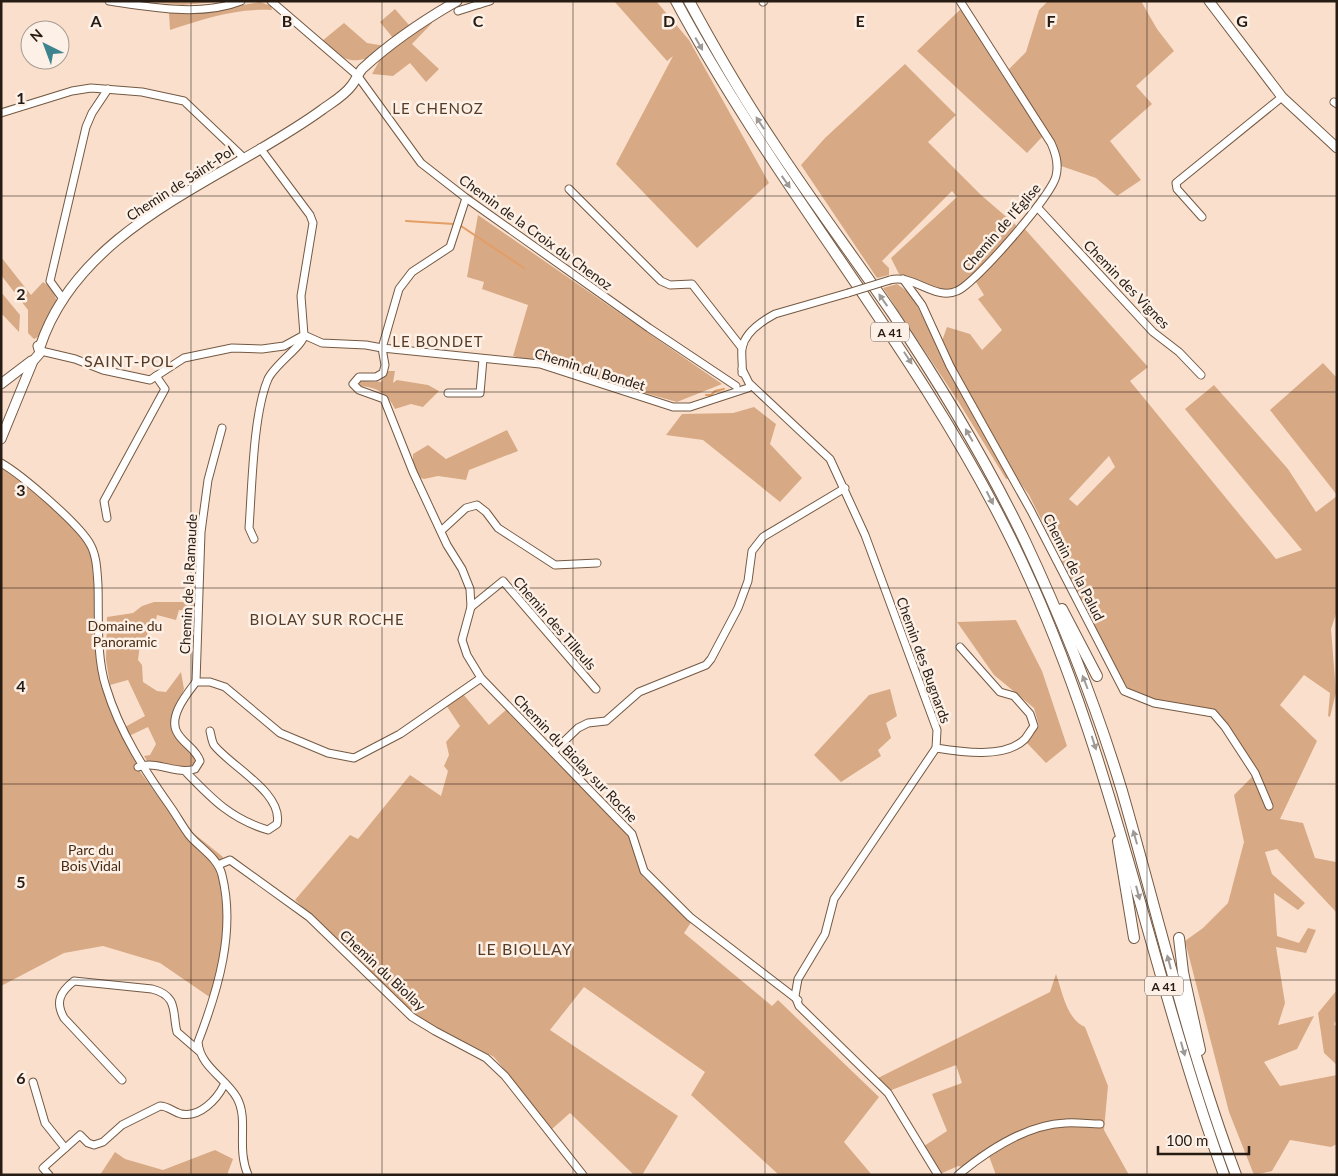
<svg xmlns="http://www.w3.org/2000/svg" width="1338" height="1176" font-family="Lato,sans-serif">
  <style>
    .green { fill: #d8a985; fill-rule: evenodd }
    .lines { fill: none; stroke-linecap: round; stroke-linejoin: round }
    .stream { stroke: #e39d65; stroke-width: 2 }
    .minor-casing { stroke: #745943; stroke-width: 9 }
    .major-casing { stroke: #745943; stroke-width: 11 }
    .highway-casing { stroke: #745943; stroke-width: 12 }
    .minor { stroke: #fff; stroke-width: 7 }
    .major { stroke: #fff; stroke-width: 9 }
    .highway { stroke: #fff; stroke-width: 10 }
    .minor-bridge-casing { stroke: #745943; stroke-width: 9; stroke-linecap: butt }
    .minor-bridge { stroke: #fff; stroke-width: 7 }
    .oneway { fill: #9e9995 }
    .grid { fill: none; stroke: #271c13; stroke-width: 1; stroke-opacity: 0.55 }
    .labels { text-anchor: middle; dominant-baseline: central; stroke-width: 5; stroke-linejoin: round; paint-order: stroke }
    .shield { fill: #fdf0e6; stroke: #675c52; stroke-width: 1 }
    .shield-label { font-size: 12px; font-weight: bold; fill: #271c13 }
    .street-label { font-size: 14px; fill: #271c13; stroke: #fdf0e6 }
    .park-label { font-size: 14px; fill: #492c14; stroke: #fdf0e6 }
    .neighbourhood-label { font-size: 15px; letter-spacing: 1px; fill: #563c27; stroke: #fdf0e6 }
    .quarter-label { font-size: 16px; letter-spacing: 1px; fill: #563c27; stroke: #fdf0e6 }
    .grid-label { font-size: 16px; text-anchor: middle; font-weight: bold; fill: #271c13; stroke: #fdf0e6; stroke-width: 5; stroke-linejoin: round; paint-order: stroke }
  </style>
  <rect width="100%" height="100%" fill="#fae0cc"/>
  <g class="green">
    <path d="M141,1H227L183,5Z"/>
    <path d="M614,1H656L689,40L769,183L697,248L616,164L673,56L667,61Z"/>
    <path d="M1048,1H1141L1157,29L1174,51L1136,86L1152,104L1110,141L1141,180L1117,196L1096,178L1061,166L1042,137L1027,153L917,51L966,4L1008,70L1026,52L1039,10Z"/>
    <path d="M260,2L271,6L272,10C236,8 203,19 170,30L169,13L213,10Z"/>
    <path d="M395,9L409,25L393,38L380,22Z"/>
    <path d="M428,19L432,23L412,44L439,69L426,82L410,63L393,76L372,74L381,58L378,55C347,65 347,61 322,41L344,23L367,43L392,47Z"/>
    <path d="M905,64L956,115L928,142L981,195L1018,227C1001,245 966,296 938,290C925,287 911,279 899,274L891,258L957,197L952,191L882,261L889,268V275L877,278L801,165L825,138Z"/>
    <path d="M478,215L722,384L677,402L513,356L528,305L482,289L484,282L467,277Z"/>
    <path d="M1024,228L1148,367L1130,381L1276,559L1302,550L1185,409L1214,385L1288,469L1316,512L1337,496V611L1331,629L1336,692L1330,717L1328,716L1330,693L1304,675L1280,705L1317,741L1280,819L1303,823L1315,858L1336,862L1337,913L1277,849L1265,852L1272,874L1305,903L1298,910L1274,893L1277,936L1299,943L1308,928L1316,930L1306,953L1276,947L1285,1003L1278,1025L1314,1016L1297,1049L1264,1062L1280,1086L1337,1075V1144L1331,1147L1290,1140L1272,1171L1254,1175L1229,1112L1185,941L1203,928L1228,903L1244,842L1234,795L1255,774L1213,713L1157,700L1129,690L1120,677L1029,495L1016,477L1006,479L958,401L883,288L897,284L911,294L939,349L947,327L970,334L982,350L1002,330L978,299L984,295L976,282ZM1109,456L1115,467L1077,506L1069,499Z"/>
    <path d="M1,257L31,295L43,282C52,287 54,293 57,302L38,337L34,339L28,333V310L1,275Z"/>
    <path d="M1,292L20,315L19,332L1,313Z"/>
    <path d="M1323,363L1337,378V495L1270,410Z"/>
    <path d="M388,371H395L393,383L397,380L428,385L439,391L423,407L411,404L395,409C388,394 377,387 361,386L359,383L362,381L381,382Z"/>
    <path d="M754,407L776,424L770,444L802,478L780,502L703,440L666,435L682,414L733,413Z"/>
    <path d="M507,430L518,451L469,470L466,480L438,476L424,479L418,477L413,466V454L428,445L446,459Z"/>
    <path d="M1,465C29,485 73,523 91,552L102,686L114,719L141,773L188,838L210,861L219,873L224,921V944L211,998L160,963L103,946L64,953L1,986Z"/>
    <path d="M154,602H195L197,611L179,610L176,620L157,615L156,620L149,627L146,640L140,644L138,660L142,665L143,682L157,691L166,692L181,672L184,689L171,720L173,734L193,752L195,763L187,768L147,761L144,756L150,755L156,744L148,727L129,736L125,727L145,716L128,680L110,685L106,660L107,617L133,613L142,606Z"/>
    <path d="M1016,620L1042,671L1067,746L1046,763L1026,742L1039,726L1034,708L994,675L957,622Z"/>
    <path d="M890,689L897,716L886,723L891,738L878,750L881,756L841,782L814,755L869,695Z"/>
    <path d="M463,694L489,725L507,709L632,840L643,877L692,921L684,933L772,1006L778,1000L879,1097L844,1142L872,1175H779L691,1095L705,1072L584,987L550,1030L678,1116L642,1175H634L570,1113L552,1129L494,1057L417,1017L295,900L350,835L358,839L410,775L441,796L448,771L444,766L449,755L446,742L460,726L446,705Z"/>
    <path d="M192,832L223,857L222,859L218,860L190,833Z"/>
    <path d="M1056,974C1062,991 1067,1020 1085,1027L1108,1086L1104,1130L1129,1175H996L987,1151L962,1167L958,1166L940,1174L924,1146L947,1131L932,1094L962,1083L956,1065L889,1091L878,1078L1050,992Z"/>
    <path d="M1337,990V1019L1334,1024L1337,1028V1065L1324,1053L1318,1013Z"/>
    <path d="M215,1150L233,1159L227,1175H100L115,1152L125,1159L163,1170Z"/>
  </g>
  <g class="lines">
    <g class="stream">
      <path d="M406,221L454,224"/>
      <path d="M461,226L524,268"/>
      <path d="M706,395H711L715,391L724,389"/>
    </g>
    <defs>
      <g id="minor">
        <path d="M109,1C150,7 201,17 241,1"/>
        <path d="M271,1L357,75L421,163L466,198L649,328L736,386"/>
        <path d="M763,2L764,1"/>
        <path d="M480,4L490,1"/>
        <path d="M458,11L480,4L479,1"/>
        <path d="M1334,102L1337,104"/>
        <path d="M1,113L72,91L91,88L142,92L184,101L244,158"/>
        <path d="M569,189L661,281L670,285L692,284L742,348"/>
        <path d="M466,198L450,247L412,272L399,289L382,348L540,364L673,407H690L748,388"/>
        <path d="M1037,207L1153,332L1179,352L1201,375"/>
        <path d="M1202,217L1177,189L1176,183L1282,97"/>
        <path d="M903,279L922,305L950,366L1031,511L1124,691L1154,703L1213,713L1225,727L1255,773L1269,806"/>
        <path d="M890,280C912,273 935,301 957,291C975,284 1052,195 1056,176C1059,164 1056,154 1051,143L960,1"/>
        <path d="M63,299L50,281L86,127L92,113L108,89"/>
        <path d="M41,351L75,359L103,370L150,380L184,358L232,348L262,349L284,346L304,335L301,296L313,223L310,215L260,148"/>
        <path d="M742,369L749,383L830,459L865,535L937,730L936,748L834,899L825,934L798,979L795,996L799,1006L888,1093L938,1175"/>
        <path d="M742,373C743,365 741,356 742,348C745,332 762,321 775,314L848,293"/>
        <path d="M448,393H480L483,359"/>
        <path d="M1,463C22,475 79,524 90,544C97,556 97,572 98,585C99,617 96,656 106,687C120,733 145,771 172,809C178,818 183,827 189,835C200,848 218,858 222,875C236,931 218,990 198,1042C200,1067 226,1078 237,1098C249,1120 236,1147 248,1175"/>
        <path d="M107,518L104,501L165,389L156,376"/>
        <path d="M441,531L466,508L477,505L486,512L498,528L555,565L597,563"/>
        <path d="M254,539L249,528C252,488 253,414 268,379C275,364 304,345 304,335L322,343L366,345L382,348L385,365L383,373L376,377H359L353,384L359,390L384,399L413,472L447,545L462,569L470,589L471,607L462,640L467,655L481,678L632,834L644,871L690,917L798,1000"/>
        <path d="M471,607L503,581L596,689"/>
        <path d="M196,682L201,532L208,480L222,428"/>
        <path d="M936,748C961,752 1005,759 1025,739C1028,735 1031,730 1034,726L1030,714L1014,696L1000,692L960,647"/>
        <path d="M553,752L578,728L588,723L606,721L639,692L706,665L711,659L738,608L748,581L752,551L763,537L845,488"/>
        <path d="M138,767C157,760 176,775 195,769L200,761C196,749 185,745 178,734C167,718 186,695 196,682H210L225,687L280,733L328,753L354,758L400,734L481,678"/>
        <path d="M186,772C212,799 231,819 268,830L277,824C284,793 230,766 214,745C212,742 211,735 210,731"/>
        <path d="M218,865L230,860L309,917L412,1017L435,1031L486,1058L505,1076L583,1175"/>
        <path d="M122,1080L64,1018C55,1002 60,992 74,981L152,989C179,996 172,1013 177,1032L199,1051"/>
        <path d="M33,1082L45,1123L65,1148"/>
        <path d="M49,1175L43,1168L80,1135L88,1143L94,1145L103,1142L122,1125L160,1106C168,1106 173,1112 181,1114C200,1118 217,1099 224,1085"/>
        <path d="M958,1175C988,1150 1026,1125 1065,1123C1077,1122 1089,1124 1100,1124"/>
      </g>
      <g id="major">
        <path d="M1209,1L1282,97L1337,148"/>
        <path d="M40,347C80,224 228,179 323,109C333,102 345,95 352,85C356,80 358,74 362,69C390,43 424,20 457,1"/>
        <path d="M1,384L31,361"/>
        <path d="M1,439L33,361L40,353L38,346"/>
      </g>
      <g id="highway">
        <path d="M676,1C777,189 917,348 1012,541C1112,745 1147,963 1224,1175"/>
        <path d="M689,1C715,49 742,96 773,142C811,200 853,256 893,314C942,387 987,462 1025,541C1063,622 1096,705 1122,791C1159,919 1189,1050 1236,1175"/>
        <path d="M1062,609L1097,676"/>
        <path d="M1118,841L1134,938"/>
        <path d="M1179,938L1183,972L1200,1050"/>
      </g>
    </defs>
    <use href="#minor" class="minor-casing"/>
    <use href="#major" class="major-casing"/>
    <use href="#highway" class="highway-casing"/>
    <use href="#minor" class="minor"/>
    <use href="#major" class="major"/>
    <use href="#highway" class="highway"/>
    <defs>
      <path id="minor-bridge" d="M848,293L890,280"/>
    </defs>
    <use href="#minor-bridge" class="minor-bridge-casing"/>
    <use href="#minor-bridge" class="minor-bridge"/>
  </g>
  <defs><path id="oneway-solid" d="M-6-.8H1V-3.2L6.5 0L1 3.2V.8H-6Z" transform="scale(1.25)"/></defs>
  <g class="oneway">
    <use href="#oneway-solid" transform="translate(699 44) rotate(60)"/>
    <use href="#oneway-solid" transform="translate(760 123) rotate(-123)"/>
    <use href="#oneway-solid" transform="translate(786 182) rotate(55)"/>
    <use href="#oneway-solid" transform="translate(883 300) rotate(-125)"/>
    <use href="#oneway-solid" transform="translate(908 358) rotate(57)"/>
    <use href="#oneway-solid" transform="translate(969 435) rotate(-120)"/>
    <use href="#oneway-solid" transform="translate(990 498) rotate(63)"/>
    <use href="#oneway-solid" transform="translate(1085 682) rotate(-111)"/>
    <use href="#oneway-solid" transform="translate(1094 743) rotate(72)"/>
    <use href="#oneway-solid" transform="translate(1135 837) rotate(-106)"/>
    <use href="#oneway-solid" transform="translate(1138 893) rotate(75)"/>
    <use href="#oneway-solid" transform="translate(1169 962) rotate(-105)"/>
    <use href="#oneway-solid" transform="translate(1183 1049) rotate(74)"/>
  </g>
  <path class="grid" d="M191,1V1175M382,1V1175M573,1V1175M765,1V1175M956,1V1175M1147,1V1175M1,196H1337M1,392H1337M1,588H1337M1,784H1337M1,980H1337"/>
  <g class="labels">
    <g class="shield">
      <rect x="871" y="322.5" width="38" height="19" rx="4"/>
      <rect x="1145" y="976.5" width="38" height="19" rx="4"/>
    </g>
    <g class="shield-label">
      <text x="890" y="332">A 41</text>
      <text x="1164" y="986">A 41</text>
    </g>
    <g class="street-label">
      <text transform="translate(180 183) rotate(-33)">Chemin de Saint-Pol</text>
      <text transform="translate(1001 227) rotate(-49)">Chemin de l'Église</text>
      <text transform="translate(536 232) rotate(36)">Chemin de la Croix du Chenoz</text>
      <text transform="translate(1127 284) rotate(46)">Chemin des Vignes</text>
      <text transform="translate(590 369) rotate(17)">Chemin du Bondet</text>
      <text transform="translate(1074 567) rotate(63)">Chemin de la Palud</text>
      <text transform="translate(188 584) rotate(-87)">Chemin de la Ramaude</text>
      <text transform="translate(555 623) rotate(49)">Chemin des Tilleuls</text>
      <text transform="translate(924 660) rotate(70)">Chemin des Bugnards</text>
      <text transform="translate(576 758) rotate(46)">Chemin du Biolay sur Roche</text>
      <text transform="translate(383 970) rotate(43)">Chemin du Biollay</text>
    </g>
    <g class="park-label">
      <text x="125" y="625">Domaine du<tspan x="125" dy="16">Panoramic</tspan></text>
      <text x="91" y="849">Parc du<tspan x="91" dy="16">Bois Vidal</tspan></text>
    </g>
    <g class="neighbourhood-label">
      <text x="438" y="108">LE CHENOZ</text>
      <text x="438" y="341">LE BONDET</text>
      <text x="327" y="619">BIOLAY SUR ROCHE</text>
    </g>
    <g class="quarter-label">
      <text x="129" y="360">SAINT-POL</text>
      <text x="525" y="948">LE BIOLLAY</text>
    </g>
  </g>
  <g class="grid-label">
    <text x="96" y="27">A</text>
    <text x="287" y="27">B</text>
    <text x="478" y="27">C</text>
    <text x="669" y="27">D</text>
    <text x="860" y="27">E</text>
    <text x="1051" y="27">F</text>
    <text x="1242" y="27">G</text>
    <text x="21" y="104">1</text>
    <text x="21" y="300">2</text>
    <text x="21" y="496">3</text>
    <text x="21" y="692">4</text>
    <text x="21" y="888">5</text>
    <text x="21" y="1084">6</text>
  </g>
  <rect width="1338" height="1176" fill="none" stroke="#271c13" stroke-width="5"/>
  <g transform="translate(45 45) rotate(318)"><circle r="24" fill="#fdf0e6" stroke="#a79b92"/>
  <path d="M0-4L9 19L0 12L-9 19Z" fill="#3e848f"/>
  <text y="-8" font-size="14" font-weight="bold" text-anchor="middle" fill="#271c13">N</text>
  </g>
  <path d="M1158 1146v8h91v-8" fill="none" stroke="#271c13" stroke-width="2.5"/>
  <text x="1166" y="1146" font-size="15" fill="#271c13" stroke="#fdf0e6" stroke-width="4" paint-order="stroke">100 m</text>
</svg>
